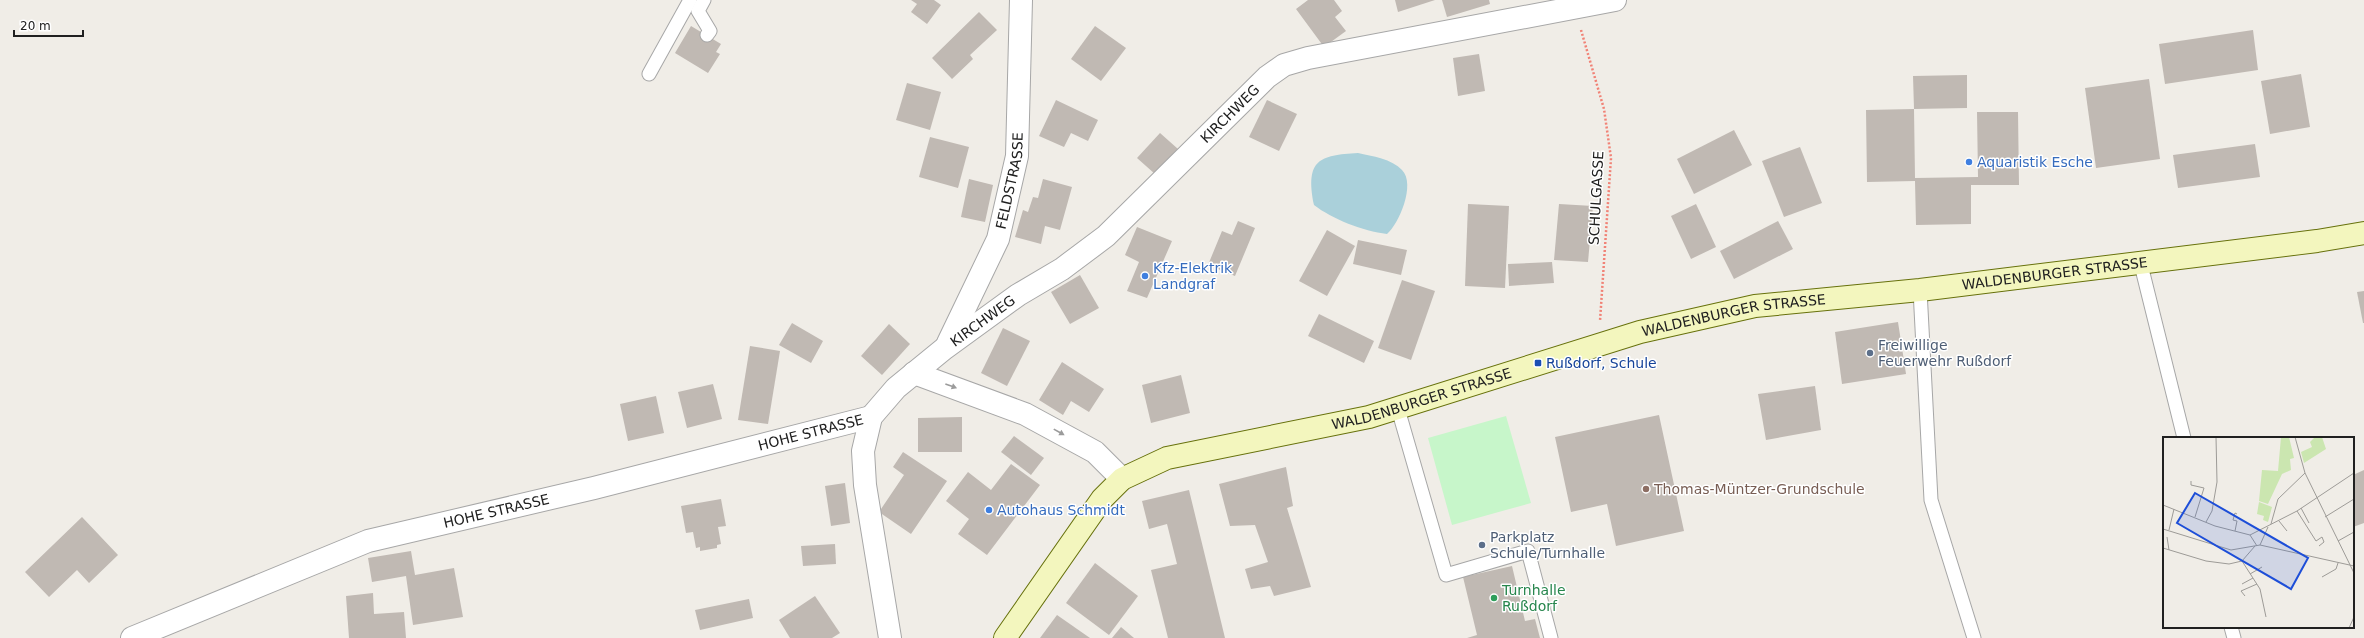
<svg xmlns="http://www.w3.org/2000/svg" width="2364" height="638" font-family="'DejaVu Sans',sans-serif">
  <style>
    .park { fill: #c7f6ca }
    .water { fill: #aad0da }
    .building { fill: #c0b9b3 }
    .lines { fill: none; stroke-linecap: round; stroke-linejoin: round }
    .lane-casing { stroke: #a7a7a7; stroke-width: 15 }
    .street-casing { stroke: #a7a7a7; stroke-width: 24 }
    .secondary-casing { stroke: #67710c; stroke-width: 24 }
    .path { stroke: #f18276; stroke-width: 2.5; stroke-dasharray: 2 2; stroke-linecap: butt }
    .lane { stroke: #fff; stroke-width: 13 }
    .street { stroke: #fff; stroke-width: 22 }
    .secondary { stroke: #f3f6be; stroke-width: 22 }
    .oneway { fill: #9b9b9b }
    .shop-dot { fill: #3f7fe0; stroke: #fff; stroke-width: 1.5 }
    .service-dot { fill: #5c6f8a; stroke: #fff; stroke-width: 1.5 }
    .transit-dot { fill: #1a4fb4; stroke: #fff; stroke-width: 1.5 }
    .education-dot { fill: #8d6e63; stroke: #fff; stroke-width: 1.5 }
    .leisure-dot { fill: #2e9e5b; stroke: #fff; stroke-width: 1.5 }
    .labels { text-anchor: middle; dominant-baseline: central; stroke-width: 3; stroke-linejoin: round; paint-order: stroke }
    .street-label { font-size: 14px; fill: #202020; stroke: #fff }
    .shop-label { font-size: 14px; fill: #366cbe; stroke: #fff; text-anchor: start }
    .service-label { font-size: 14px; fill: #4e5e75; stroke: #fff; text-anchor: start }
    .transit-label { font-size: 14px; fill: #164399; stroke: #fff; text-anchor: start }
    .education-label { font-size: 14px; fill: #785e54; stroke: #fff; text-anchor: start }
    .leisure-label { font-size: 14px; fill: #27864d; stroke: #fff; text-anchor: start }
    .inset-road { fill: none; stroke: #9d9b97; stroke-width: 1 }
    .view { fill: #1d4ed8; fill-opacity: 0.15; stroke: #1d4ed8; stroke-width: 2 }
    .inset-edge { fill: none; stroke: #202020; stroke-width: 2 }
  </style>
  <rect width="100%" height="100%" fill="#f0ede7"/>
  <path class="park" d="M1506,416L1531,503L1452,525L1428,438Z"/>
  <path class="water" d="M1358,153C1372,156 1392,159 1402,170C1416,184 1399,224 1387,234C1363,231 1332,219 1314,205C1305,160 1319,155 1358,153Z"/>
  <g class="building">
    <path d="M911,0H934L941,5L927,24L911,12L917,4Z"/>
    <path d="M1308,0H1334L1342,11L1335,17L1346,31L1324,47L1296,9Z"/>
    <path d="M1395,0H1435L1398,12Z"/>
    <path d="M1442,0H1489L1490,4L1447,17Z"/>
    <path d="M979,12L997,30L970,55L973,59L952,79L932,58Z"/>
    <path d="M691,26L721,44L716,52L720,54L708,73L675,53Z"/>
    <path d="M1095,26L1126,48L1101,81L1071,59Z"/>
    <path d="M2253,30L2258,70L2165,84L2159,44Z"/>
    <path d="M1479,54L1485,91L1458,96L1453,58Z"/>
    <path d="M2301,74L2310,127L2270,134L2261,81Z"/>
    <path d="M1967,75V108L1914,109L1915,178L1978,177L1977,112H2018L2019,185H1971V224L1916,225L1915,181L1867,182L1866,110L1914,109L1913,76Z"/>
    <path d="M2149,79L2160,159L2096,168L2085,88Z"/>
    <path d="M907,83L941,92L930,130L896,120Z"/>
    <path d="M1056,100L1098,120L1088,141L1071,133L1064,147L1039,136Z"/>
    <path d="M1267,100L1297,114L1279,151L1249,137Z"/>
    <path d="M1734,130L1752,165L1694,194L1677,159Z"/>
    <path d="M1160,133L1178,149L1155,174L1137,158Z"/>
    <path d="M930,137L969,147L958,188L919,177Z"/>
    <path d="M2255,144L2260,177L2178,188L2173,155Z"/>
    <path d="M1800,147L1822,203L1784,217L1762,161Z"/>
    <path d="M969,179L993,185L985,222L961,217Z"/>
    <path d="M1043,179L1072,187L1060,230L1045,226L1041,244L1015,237L1023,210L1028,212L1033,197L1038,198Z"/>
    <path d="M1468,204L1509,206L1505,288L1465,286Z"/>
    <path d="M1559,204L1593,206L1588,262L1554,260Z"/>
    <path d="M1696,204L1716,247L1691,259L1671,216Z"/>
    <path d="M1238,221L1255,228L1235,276L1208,265L1222,231L1232,235Z"/>
    <path d="M1778,221L1793,249L1734,279L1720,251Z"/>
    <path d="M1137,227L1172,241L1147,298L1127,291L1139,262L1125,255Z"/>
    <path d="M1327,230L1355,246L1327,296L1299,281Z"/>
    <path d="M1358,240L1407,250L1401,275L1353,264Z"/>
    <path d="M1552,262L1554,283L1509,286L1508,264Z"/>
    <path d="M1080,275L1099,308L1070,324L1051,292Z"/>
    <path d="M1402,280L1435,291L1411,360L1378,348Z"/>
    <path d="M2364,291V323H2363L2357,292Z"/>
    <path d="M1319,314L1374,341L1364,363L1308,336Z"/>
    <path d="M1898,322L1906,374L1842,384L1835,332Z"/>
    <path d="M792,323L823,341L811,363L779,345Z"/>
    <path d="M889,324L910,344L882,375L861,356Z"/>
    <path d="M1003,328L1030,341L1007,386L981,373Z"/>
    <path d="M750,346L780,351L768,424L738,420Z"/>
    <path d="M1062,362L1104,389L1089,412L1071,401L1063,415L1039,400Z"/>
    <path d="M1181,375L1190,413L1151,423L1142,385Z"/>
    <path d="M713,384L722,419L687,428L678,392Z"/>
    <path d="M1815,386L1821,430L1766,440L1758,394Z"/>
    <path d="M656,396L664,433L628,441L620,404Z"/>
    <path d="M1659,415L1684,531L1616,546L1607,504L1571,512L1555,437Z"/>
    <path d="M962,417V452H918V418Z"/>
    <path d="M1014,436L1044,458L1031,475L1001,452Z"/>
    <path d="M903,452L947,481L911,534L879,512L904,475L893,467Z"/>
    <path d="M1011,464L1040,485L987,555L958,534L969,519L946,501L968,472L991,490Z"/>
    <path d="M1286,467L1293,506L1287,508L1311,587L1274,596L1270,586L1251,589L1245,569L1268,562L1255,525L1230,526L1219,484Z"/>
    <path d="M2364,470V523L2353,527V475Z"/>
    <path d="M845,483L850,523L831,526L825,486Z"/>
    <path d="M1189,490L1225,638H1168L1151,570L1177,564L1167,524L1149,529L1142,501Z"/>
    <path d="M721,499L726,526L718,527L721,544L717,545V548L700,551V547L696,548L693,532L686,533L681,506Z"/>
    <path d="M82,517L118,555L89,583L77,570L49,597L25,572Z"/>
    <path d="M835,544L836,564L803,566L801,546Z"/>
    <path d="M411,551L415,575L454,568L463,617L413,625L406,576L372,582L368,558Z"/>
    <path d="M1095,563L1138,596L1109,635L1066,603Z"/>
    <path d="M1512,566L1525,621L1535,619L1540,638H1467L1477,635L1463,577Z"/>
    <path d="M373,593L374,614L404,612L406,638H349L346,596Z"/>
    <path d="M815,596L840,633L832,638H790L779,620Z"/>
    <path d="M749,599L753,618L700,630L695,610Z"/>
    <path d="M1057,615L1090,638H1040Z"/>
    <path d="M1121,627L1134,638H1112Z"/>
  </g>
  <g class="lines">
    <defs>
      <g id="lane">
        <path d="M704,0L698,11L710,31L707,35"/>
        <path d="M649,74L690,0"/>
        <path d="M2140,261L2184,438"/>
        <path d="M1920,290L1931,500L1974,638"/>
        <path d="M1398,409L1446,575L1528,551L1551,638"/>
        <path d="M2231,627L2234,638"/>
      </g>
      <g id="street">
        <path id="s1" d="M948,343L998,239L1017,156L1021,0"/>
        <path d="M914,373L1025,414L1095,452L1122,479"/>
        <path id="s2" d="M132,638L368,541L594,488L871,417"/>
        <path id="s3" d="M890,638L865,485L863,451L871,417L896,388L945,348L1018,295L1062,269L1106,236L1267,77L1284,65L1308,58L1615,0"/>
      </g>
      <g id="secondary">
        <path id="s4" d="M1005,638L1102,499L1122,479L1167,458L1369,417L1640,332L1755,306L1920,290L2317,241L2364,233"/>
      </g>
    </defs>
    <use href="#lane" class="lane-casing"/>
    <use href="#street" class="street-casing"/>
    <use href="#secondary" class="secondary-casing"/>
    <path class="path" d="M1581,30L1604,109L1611,158L1600,321"/>
    <use href="#lane" class="lane"/>
    <use href="#street" class="street"/>
    <use href="#secondary" class="secondary"/>
  </g>
  <defs><path id="oneway-solid" d="M-6-.8H1V-3.2L6.5 0L1 3.2V.8H-6Z"/></defs>
  <g class="oneway">
    <use href="#oneway-solid" transform="translate(951 386) rotate(20)"/>
    <use href="#oneway-solid" transform="translate(1059 432) rotate(29)"/>
  </g>
  <g class="shop-dot">
    <circle cx="1969" cy="162" r="4"/>
    <circle cx="1145" cy="276" r="4"/>
    <circle cx="989" cy="510" r="4"/>
  </g>
  <g class="service-dot">
    <circle cx="1870" cy="353" r="4"/>
    <circle cx="1482" cy="545" r="4"/>
  </g>
  <rect class="transit-dot" x="1534" y="359" width="8" height="8" rx="2"/>
  <circle class="education-dot" cx="1646" cy="489" r="4"/>
  <circle class="leisure-dot" cx="1494" cy="598" r="4"/>
  <g class="labels">
    <g class="street-label">
      <text stroke="none"><textPath href="#s3" startOffset="696">KIRCHWEG</textPath></text>
      <text stroke="none"><textPath href="#s1" startOffset="175">FELDSTRASSE</textPath></text>
      <text transform="translate(1596 198) rotate(-87)">SCHULGASSE</text>
      <text stroke="none"><textPath href="#s4" startOffset="1157">WALDENBURGER STRASSE</textPath></text>
      <text stroke="none"><textPath href="#s4" startOffset="833">WALDENBURGER STRASSE</textPath></text>
      <text stroke="none"><textPath href="#s3" startOffset="372">KIRCHWEG</textPath></text>
      <text stroke="none"><textPath href="#s4" startOffset="509">WALDENBURGER STRASSE</textPath></text>
      <text stroke="none"><textPath href="#s2" startOffset="711">HOHE STRASSE</textPath></text>
      <text stroke="none"><textPath href="#s2" startOffset="387">HOHE STRASSE</textPath></text>
    </g>
    <g class="shop-label">
      <text x="1977" y="162">Aquaristik Esche</text>
      <text x="1153" y="268">Kfz-Elektrik<tspan x="1153" dy="16">Landgraf</tspan></text>
      <text x="997" y="510">Autohaus Schmidt</text>
    </g>
    <g class="service-label">
      <text x="1878" y="345">Freiwillige<tspan x="1878" dy="16">Feuerwehr Rußdorf</tspan></text>
      <text x="1490" y="537">Parkplatz<tspan x="1490" dy="16">Schule/Turnhalle</tspan></text>
    </g>
    <g class="transit-label">
      <text x="1546" y="363">Rußdorf, Schule</text>
    </g>
    <g class="education-label">
      <text x="1654" y="489">Thomas-Müntzer-Grundschule</text>
    </g>
    <g class="leisure-label">
      <text x="1502" y="590">Turnhalle<tspan x="1502" dy="16">Rußdorf</tspan></text>
    </g>
  </g>
  <g transform="translate(2163 437)">
    <rect width="191" height="191" fill="#f0ede7"/>
    <path d="M118,0H126L131,21L127,22L128,33L119,37L105,67L96,64L99,33L115,34ZM152,0H159L163,12L141,26L138,15L149,10L147,5ZM96,65L109,70L105,85L100,83L101,79L94,77Z" fill="#cbe6b0"/>
    <path class="inset-road" d="M132,0L142,36L191,136M28,44V48L41,51L32,80M0,68L52,89L87,98L134,74L191,36M138,71L146,86M134,74L153,104L159,100L161,105L156,109M162,80L191,62M116,84L124,94M43,85L49,74L54,45L53,0M108,87L115,62L142,36M0,92L68,113L97,108L191,129M6,93L11,72M72,94L74,84L70,83L72,76L74,77M87,98L94,109M4,100L6,113M175,104L191,95M97,108L105,90M0,111L43,124L66,127L79,124L92,109M79,124L97,152L103,180M87,137L99,130M159,140L173,132L175,126M79,147L90,141M82,159L78,154L94,147M186,191L191,180"/>
    <path class="view" d="M32,56L145,121L128,152L14,86Z"/>
    <rect width="191" height="191" class="inset-edge"/>
  </g>
  <path d="M14 30v6h69v-6" fill="none" stroke="#202020" stroke-width="2"/>
  <text x="20" y="30" font-size="12" fill="#202020" stroke="#ffffff" stroke-width="3" paint-order="stroke">20 m</text>
</svg>
